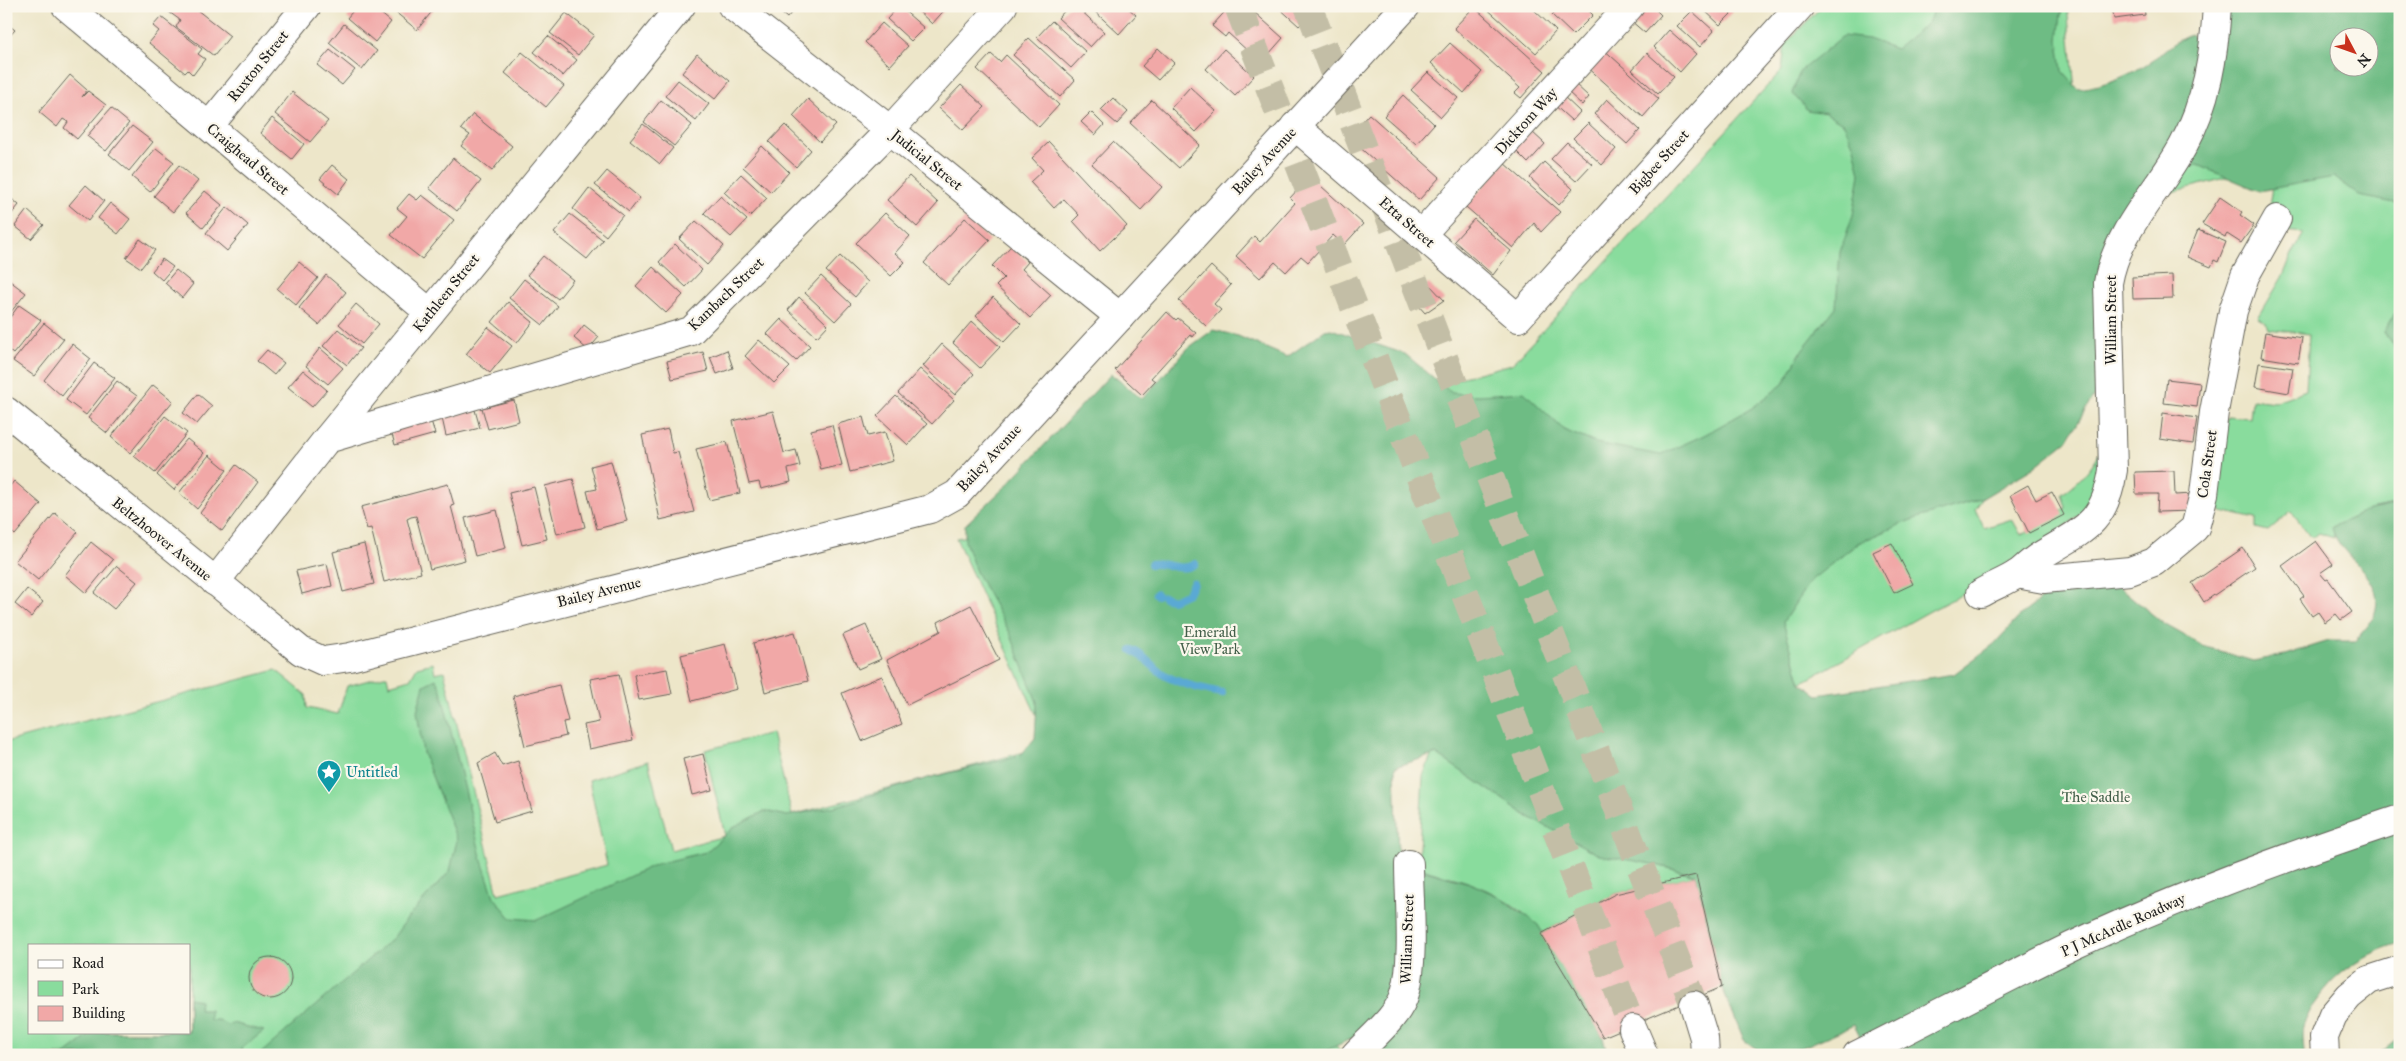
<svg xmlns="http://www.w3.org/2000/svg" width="2406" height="1061" font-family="'IM FELL Great Primer',serif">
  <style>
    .green { fill: #89dc9d; stroke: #527c5c; fill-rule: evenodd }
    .forest { fill: #6ebc84; stroke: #456c50; fill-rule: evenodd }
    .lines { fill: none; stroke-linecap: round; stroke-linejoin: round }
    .stream { stroke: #5aa9d4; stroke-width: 8 }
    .building { fill: #f1a8a7 }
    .highway-tunnel { stroke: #c3bea6; stroke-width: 28; stroke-dasharray: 28 14; stroke-linecap: butt }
    .minor-casing { stroke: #656359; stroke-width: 30 }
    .major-casing { stroke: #656359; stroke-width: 30 }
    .highway-casing { stroke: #656359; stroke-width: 30 }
    .minor { stroke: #fff; stroke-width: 28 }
    .major { stroke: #fff; stroke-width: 28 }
    .highway { stroke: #fff; stroke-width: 28 }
    .labels { text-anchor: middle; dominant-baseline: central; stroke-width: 4.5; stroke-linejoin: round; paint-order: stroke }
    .street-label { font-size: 15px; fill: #1c1c1c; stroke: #fbf7ec }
    .park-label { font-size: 15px; fill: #425f49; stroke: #fbf7ec }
    .culture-label { font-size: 15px; fill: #0d838f; stroke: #fbf7ec; text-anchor: start }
  </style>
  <rect width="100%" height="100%" fill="#fbf7ec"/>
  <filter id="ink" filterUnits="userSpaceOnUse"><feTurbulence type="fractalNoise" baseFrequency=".02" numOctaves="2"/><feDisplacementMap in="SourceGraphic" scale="10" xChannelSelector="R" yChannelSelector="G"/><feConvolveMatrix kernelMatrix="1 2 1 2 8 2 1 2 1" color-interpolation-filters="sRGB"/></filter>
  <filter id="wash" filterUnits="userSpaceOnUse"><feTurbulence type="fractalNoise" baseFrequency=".0096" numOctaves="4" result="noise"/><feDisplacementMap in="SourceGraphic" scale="20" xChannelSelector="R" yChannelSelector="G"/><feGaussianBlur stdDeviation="1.12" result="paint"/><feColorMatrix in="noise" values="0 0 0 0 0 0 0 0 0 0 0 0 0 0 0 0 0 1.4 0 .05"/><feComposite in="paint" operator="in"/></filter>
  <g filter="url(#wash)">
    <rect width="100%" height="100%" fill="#ede6c9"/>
    <g class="green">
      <path d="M1822,6H2067L2078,122L1971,502L1983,498L1975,509L1984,528L2012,519L2021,535L2066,508L2062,494C2082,480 2093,466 2104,445L2095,503L2048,540L2004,565L1992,579L1930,611L1801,683L1800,678L1439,708L1228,922L1344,1055H6V742L276,670L306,695L307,708L338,714L347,686L384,676H387L389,685L410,679L417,667L433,663L435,673L444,671L498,894L607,865L589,780L648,761L671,850L725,836L705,750L772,733L792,815L1050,745L956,538L975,535L1373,401L1512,364L1782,70L1785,44ZM1844,448L1886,531L1858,543L1838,559ZM29,945H189V1032H29Z"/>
      <path d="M2400,6V329L2384,332L2400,356V504L2369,510L2333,527L2334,538L2318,533L2312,538L2291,511L2268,531L2256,528V519L2213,509L2227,416L2250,418L2252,399L2274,402L2306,390L2309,334L2268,329L2266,323L2258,318L2284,274L2292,254L2304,233L2266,229L2275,165L2161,195L2244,71ZM2338,38H2368V68H2338Z"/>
      <path d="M1437,754L1529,817L1652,864L1696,875L1615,894L1541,934C1533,914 1491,890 1470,883C1453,876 1435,875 1418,867L1423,776L1431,756Z"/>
    </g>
    <g class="forest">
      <path d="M1935,6H2062L2058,40L2062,71L2078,89C2106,85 2129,76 2153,60C2166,51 2175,40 2191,35L2203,52L2227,6H2400V204L2359,196L2334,177L2259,191L2198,165L2159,170L2116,237L2098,389L2067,441L2033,468L1983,498L1911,520L1858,543L1810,581L1783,622L1801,683L1818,695L1954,674L1994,644L2022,614L2048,594L2117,585L2164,624L2203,646L2253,661L2285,655L2329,641H2355C2360,634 2368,627 2372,620C2393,577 2338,560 2332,527L2369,510L2400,504V943C2358,954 2318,985 2303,1027C2301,1035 2303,1047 2303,1055H1869L1854,1025L1801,1048L1777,1054L1758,1050L1744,1040L1722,987L1696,875L1652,864L1599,855L1529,817L1436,754L1395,767L1398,856L1429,872L1470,883L1500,897L1538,925L1603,1037L1607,1055H1469L1465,1050L1441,1055H1373L1361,1034L1317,1055H259L393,938L409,916L450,871L457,840L423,753L417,711L424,685L436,679L441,690L482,861L494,897L511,918L537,920L656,864L706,852L735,826L765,811L787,816L837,806L928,778L1020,756L1035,738L1037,702L1010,633L976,572L965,541V525L1005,487L1111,374L1142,399L1188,348L1213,330L1238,336L1287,357L1325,330L1331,329L1405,354L1452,393L1478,395L1524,392L1564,430L1596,443L1660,455L1704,435L1752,408L1783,384L1802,350L1836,307L1840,252L1853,215L1860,174L1854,147L1844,124L1826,113L1807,110L1792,93L1800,71L1843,36L1869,39L1896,49L1928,23ZM2338,38H2368V68H2338Z"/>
      <path d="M2400,306V356L2384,332Z"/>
      <path d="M189,998L200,1000L199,1010H210V1020H219L227,1025L232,1023L264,1031L241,1049L247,1055H64L94,1032H189Z"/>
      <path d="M2400,1036V1055H2378L2379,1053Z"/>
    </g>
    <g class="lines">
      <g class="stream">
        <path d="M1151,564C1166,562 1181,573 1195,564"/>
        <path d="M1156,594L1157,595"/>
        <path d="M1164,597L1173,600L1188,593L1193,583"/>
        <path d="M1132,650C1145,656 1153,668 1166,676C1183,685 1203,689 1222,693"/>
      </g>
    </g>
    <g id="blocks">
      <g class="building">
        <path d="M174,6H192L230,36L214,56L176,27L180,20L169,12Z"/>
        <path d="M357,6H372L391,22L375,42L347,18Z"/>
        <path d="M388,6H431L434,9L417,30Z"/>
        <path d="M773,6H797L787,18Z"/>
        <path d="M899,6L924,28L911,41L887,19Z"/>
        <path d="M913,6H948L932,24Z"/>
        <path d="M1069,6H1076L1104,32L1090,47L1058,18Z"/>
        <path d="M1089,6H1126L1136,15L1119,34Z"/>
        <path d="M1230,6H1258L1253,11L1283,38L1261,63L1228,33L1225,37L1212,26Z"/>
        <path d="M1277,6H1318L1299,26Z"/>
        <path d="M1484,6H1530L1556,31L1536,53Z"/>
        <path d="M1560,6H1584L1593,15L1573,35L1552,15Z"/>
        <path d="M1643,6H1652L1661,15L1645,33L1630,20Z"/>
        <path d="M1700,6H1727L1733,12L1720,25Z"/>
        <path d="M2112,6H2144L2145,15L2114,19Z"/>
        <path d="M1474,7L1545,71L1521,98L1515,93L1520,88L1454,28Z"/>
        <path d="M1692,11L1714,31L1700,47L1677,26Z"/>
        <path d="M566,13L594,35L578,55L550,33Z"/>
        <path d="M161,17L202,49L198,54L205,59L193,75L188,70L185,73L149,43L159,31L153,26Z"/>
        <path d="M1052,21L1086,52L1071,68L1037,37Z"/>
        <path d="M6,23L15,30L6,40Z"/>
        <path d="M882,23L908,46L890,66L865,42Z"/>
        <path d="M344,24L377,51L362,70L329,43Z"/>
        <path d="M1669,30L1696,54L1680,72L1654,47Z"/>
        <path d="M548,36L577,60L563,76L534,52Z"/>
        <path d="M1029,38L1075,80L1060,97L1013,55Z"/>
        <path d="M1450,43L1482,72L1464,93L1431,63Z"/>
        <path d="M1601,47L1659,99L1643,117L1585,65Z"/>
        <path d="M1158,48L1174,63L1158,80L1142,66Z"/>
        <path d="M1224,49L1254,76L1235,96L1206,69Z"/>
        <path d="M330,50L355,70L342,85L317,65Z"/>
        <path d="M522,52L564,86L546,107L505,73Z"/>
        <path d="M1647,53L1674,77L1658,94L1632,70Z"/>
        <path d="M697,54L730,81L715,99L682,73Z"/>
        <path d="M991,54L1000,62L1006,55L1059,105L1039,127L977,69Z"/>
        <path d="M1428,72L1458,98L1441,117L1411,90Z"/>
        <path d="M70,75L87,90L82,97L88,91L106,105L77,139L64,128L68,122L63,119L57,127L39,112Z"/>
        <path d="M678,80L709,104L696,121L665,96Z"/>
        <path d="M1574,83L1589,97L1582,105L1567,91Z"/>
        <path d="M961,85L985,107L963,130L939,108Z"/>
        <path d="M1190,87L1216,111L1196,132L1171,108Z"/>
        <path d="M292,92L328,121L310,142L275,114Z"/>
        <path d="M1561,94L1580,112L1572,121L1552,103Z"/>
        <path d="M1403,95L1434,124L1416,144L1384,116Z"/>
        <path d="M1113,98L1128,112L1117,124L1101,110Z"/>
        <path d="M808,99L836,125L820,142L793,116Z"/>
        <path d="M1607,99L1640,130L1627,144L1594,114Z"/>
        <path d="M661,100L692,125L674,146L644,122Z"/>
        <path d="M1152,100L1200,145L1179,168L1130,123Z"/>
        <path d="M111,108L129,123L106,151L87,136Z"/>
        <path d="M1091,112L1104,125L1095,135L1081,122Z"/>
        <path d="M473,114L512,146L492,171L461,146L470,135L461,129Z"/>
        <path d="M1369,114L1440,177L1419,200L1348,137Z"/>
        <path d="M272,118L304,144L292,159L260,133Z"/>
        <path d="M1588,123L1616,149L1602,165L1573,138Z"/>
        <path d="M643,124L673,148L660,164L630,140Z"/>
        <path d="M785,125L811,150L796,167L769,142Z"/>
        <path d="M132,126L153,142L129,171L109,154Z"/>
        <path d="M1531,131L1545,144L1528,163L1514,149Z"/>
        <path d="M1049,142L1127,226L1100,251L1073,221L1079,215L1064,199L1054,208L1030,182L1043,170L1032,158Z"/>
        <path d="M1113,142L1162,187L1141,210L1092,164Z"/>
        <path d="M1567,142L1592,164L1576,181L1551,159Z"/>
        <path d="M762,146L789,172L771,192L743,167Z"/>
        <path d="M156,148L174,162L150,192L132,177Z"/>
        <path d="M453,158L481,181L457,211L429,188Z"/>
        <path d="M1544,162L1573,189L1559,205L1530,178Z"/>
        <path d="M1504,163L1560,212L1541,232L1534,223L1513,248L1466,207Z"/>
        <path d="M179,165L198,181L173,212L154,196Z"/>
        <path d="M332,165L349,179L338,194L320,179Z"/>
        <path d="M607,171L640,198L629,212L595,185Z"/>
        <path d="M741,174L767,198L750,216L724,192Z"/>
        <path d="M909,176L938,203L917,227L887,200Z"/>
        <path d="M1310,176L1363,224L1344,245L1333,235L1308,262L1301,256L1286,272L1275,262L1260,278L1236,256L1254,236L1260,242L1295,203L1290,198Z"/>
        <path d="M86,185L104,201L88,221L69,205Z"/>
        <path d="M589,188L623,215L606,236L573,209Z"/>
        <path d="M205,191L222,205L203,228L186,213Z"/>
        <path d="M6,194L19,205L6,221Z"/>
        <path d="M409,194L417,200L422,195L454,220L422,259L391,235L407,216L397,208Z"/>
        <path d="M720,196L747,220L731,237L704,213Z"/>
        <path d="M2220,197L2242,212L2240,215L2254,225L2241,243L2227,234L2225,237L2202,224Z"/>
        <path d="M110,203L130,219L118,234L98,218Z"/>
        <path d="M227,207L248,225L227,251L206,233Z"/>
        <path d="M27,210L44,225L31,239L15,226Z"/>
        <path d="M885,213L910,236L895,253L905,262L891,276L856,243Z"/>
        <path d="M570,214L603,240L587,259L554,233Z"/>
        <path d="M965,218L990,240L948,285L924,263Z"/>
        <path d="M1474,219L1511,251L1493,275L1454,241Z"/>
        <path d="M696,221L724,246L707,265L679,239Z"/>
        <path d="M2198,230L2226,242L2218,262L2214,260L2211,267L2187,257Z"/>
        <path d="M140,239L155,250L141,268L126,258Z"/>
        <path d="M675,244L702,270L686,287L659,262Z"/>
        <path d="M1011,246L1028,262L1022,269L1051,295L1030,318L996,286L1004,278L992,266Z"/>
        <path d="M543,256L573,280L558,299L527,275Z"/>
        <path d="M840,256L868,282L855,297L826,271Z"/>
        <path d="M162,259L173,267L162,280L152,271Z"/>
        <path d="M299,262L318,278L296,305L277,289Z"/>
        <path d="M1211,266L1231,285L1214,304L1221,310L1206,326L1179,301Z"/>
        <path d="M653,267L683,295L666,313L636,286Z"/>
        <path d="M176,270L193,284L182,298L165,283Z"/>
        <path d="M326,275L346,292L319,325L299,308Z"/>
        <path d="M2172,275L2173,298L2133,299L2132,277Z"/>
        <path d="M821,276L851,304L835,321L805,293Z"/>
        <path d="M6,278L26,293L6,318Z"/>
        <path d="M524,279L558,306L543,325L509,298Z"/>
        <path d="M1429,284L1444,300L1425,313L1410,296Z"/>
        <path d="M799,297L828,325L817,337L788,310Z"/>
        <path d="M993,297L1021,324L1004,342L976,316Z"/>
        <path d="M508,302L533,322L517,343L492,322Z"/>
        <path d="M356,304L379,324L362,344L339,324Z"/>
        <path d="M19,305L41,320L13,354L6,348V323Z"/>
        <path d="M1167,312L1176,320L1178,318L1196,333L1193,337L1190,335L1151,378L1155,381L1142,395L1115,370Z"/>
        <path d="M781,319L810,346L796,361L767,334Z"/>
        <path d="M972,321L1000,347L980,368L953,343Z"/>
        <path d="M44,323L64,339L34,376L13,361Z"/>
        <path d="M584,325L599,337L588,350L574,338Z"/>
        <path d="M488,327L512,346L490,373L466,354Z"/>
        <path d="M338,329L361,348L347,365L323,346Z"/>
        <path d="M2265,332L2302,338L2298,363L2261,357Z"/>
        <path d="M759,340L790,367L774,383L745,356Z"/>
        <path d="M72,344L91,359L62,396L44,380Z"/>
        <path d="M942,344L974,374L955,395L923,366Z"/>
        <path d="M320,348L343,368L328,384L306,366Z"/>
        <path d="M267,350L284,363L274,375L257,361Z"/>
        <path d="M727,350L733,368L717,374L710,357Z"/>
        <path d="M703,352L708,371L672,379L667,361Z"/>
        <path d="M94,363L115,378L86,415L66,400Z"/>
        <path d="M2259,363L2293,368L2289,393L2255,387Z"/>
        <path d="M920,369L954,400L932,424L898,393Z"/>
        <path d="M303,370L327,390L312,407L288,387Z"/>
        <path d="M2167,379L2200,383L2197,407L2164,403Z"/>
        <path d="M117,381L137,396L107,433L88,418Z"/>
        <path d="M153,385L173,401L130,453L111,437Z"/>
        <path d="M198,394L212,406L197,424L183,413Z"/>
        <path d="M896,396L927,424L908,445L877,416Z"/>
        <path d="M514,400L519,421L488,429L482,408Z"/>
        <path d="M475,410L480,428L446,436L442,418Z"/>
        <path d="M773,411L784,453L796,450L800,466L788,469L791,482L761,489L759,482L749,484L733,421Z"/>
        <path d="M2163,413L2197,418L2193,444L2160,439Z"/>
        <path d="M165,416L187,433L155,473L134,456Z"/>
        <path d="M430,417L435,434L395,445L390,427Z"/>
        <path d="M863,417L868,436L885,432L893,461L850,472L838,424Z"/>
        <path d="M832,425L842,465L821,470L811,430Z"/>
        <path d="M668,429L673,453L678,452L694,512L660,520L642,435Z"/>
        <path d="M187,439L204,453L174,490L157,475Z"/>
        <path d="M727,442L740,493L709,500L696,449Z"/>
        <path d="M209,455L227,470L197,509L179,493Z"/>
        <path d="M611,461L627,521L597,529L587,491L597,489L591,466Z"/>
        <path d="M236,465L258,482L222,531L200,513Z"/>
        <path d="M2174,471L2175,495L2193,494V511L2157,512L2158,494H2136L2135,472Z"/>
        <path d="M573,479L585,527L557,534L545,486Z"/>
        <path d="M14,481L41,504L15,535L6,527V491Z"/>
        <path d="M448,484L454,505L451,506L465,560L430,569L416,516L411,517L407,519L421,573L384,582L371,528L367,529L361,507Z"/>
        <path d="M2028,485L2036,500L2052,492L2064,515L2029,533L2010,495Z"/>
        <path d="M534,487L547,539L522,545L509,493Z"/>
        <path d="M497,510L506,548L475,556L465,518Z"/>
        <path d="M55,513L78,532L38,580L15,561Z"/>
        <path d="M2316,541L2333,564L2320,573L2326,580L2328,579L2352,612L2341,620L2336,614L2325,622L2318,612L2312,616L2300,599L2304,596L2282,566Z"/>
        <path d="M91,542L113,560L86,593L65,575Z"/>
        <path d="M1892,543L1913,584L1894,593L1873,552Z"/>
        <path d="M364,544L374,584L343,592L333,552Z"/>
        <path d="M2243,548L2255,567L2204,602L2192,583Z"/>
        <path d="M327,564L332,586L302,594L296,571Z"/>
        <path d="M117,566L137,582L114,609L94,593Z"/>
        <path d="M27,589L43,602L31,617L15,604Z"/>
        <path d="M971,605L999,660L907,705L887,660L941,631L938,622Z"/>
        <path d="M866,625L881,659L858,669L843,635Z"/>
        <path d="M795,632L808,681L765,692L753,643Z"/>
        <path d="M725,644L737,689L692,701L681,655Z"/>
        <path d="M667,669L672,694L639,700L634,675Z"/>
        <path d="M619,674L633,740L589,749L584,725L599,722L590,679Z"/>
        <path d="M882,676L902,724L862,741L842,693Z"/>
        <path d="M559,685L568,721L563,722L566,736L525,746L513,696Z"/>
        <path d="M495,753L502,766L518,761L532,811L495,822L478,763Z"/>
        <path d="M703,754L712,790L692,795L683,759Z"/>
        <path d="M1696,875L1722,987L1603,1037L1541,934L1615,894Z"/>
        <circle cx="270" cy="978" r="21"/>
      </g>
    </g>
  </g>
  <g filter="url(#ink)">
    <use href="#blocks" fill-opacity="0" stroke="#656359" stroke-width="1"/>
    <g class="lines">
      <g class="highway-tunnel">
        <path d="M1238,6L1633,1029"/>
        <path d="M1308,6L1694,1005"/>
      </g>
      <defs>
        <g id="minor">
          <path d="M66,6L430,313"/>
          <path d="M732,6L890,130L1120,317"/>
          <path d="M209,126L307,6"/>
          <path d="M1295,126L1518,318L1800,6"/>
          <path d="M1421,235L1630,6"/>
          <path d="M6,411L301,651L323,661L350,657L930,509L957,494L1406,6"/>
          <path d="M327,439L691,331L890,130L1003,6"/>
          <path d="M2017,574L2044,579L2130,571L2154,562L2195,528L2204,494L2214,412L2233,311L2245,276L2277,219"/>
          <path d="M215,582L327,439L681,6"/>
          <path d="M1981,593C1993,586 2007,581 2019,573C2026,567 2032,561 2040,556C2083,530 2105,524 2113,470L2108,283C2117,230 2158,192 2183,146C2207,102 2214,56 2217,6"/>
          <path d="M1355,1055C1371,1038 1399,1016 1405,993C1415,961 1409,899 1409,864"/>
          <path d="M2325,1055L2324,1037L2333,1015L2349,996L2369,980L2400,970"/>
        </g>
        <path id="major" d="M1857,1055C1929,1019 2000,981 2072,946C2178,896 2288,856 2400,819"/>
        <g id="highway">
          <path d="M1694,1005L1704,1038L1705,1055"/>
          <path d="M1633,1029L1644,1055"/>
        </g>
      </defs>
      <use href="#minor" class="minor-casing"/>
      <use href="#major" class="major-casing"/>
      <use href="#highway" class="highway-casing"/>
      <use href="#minor" class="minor"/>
      <use href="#major" class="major"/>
      <use href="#highway" class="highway"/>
    </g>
  </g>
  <defs>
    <symbol id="sight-pin" viewBox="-11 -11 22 30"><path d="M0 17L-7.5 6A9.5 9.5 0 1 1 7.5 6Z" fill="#0f9aa8" stroke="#fbf7ec"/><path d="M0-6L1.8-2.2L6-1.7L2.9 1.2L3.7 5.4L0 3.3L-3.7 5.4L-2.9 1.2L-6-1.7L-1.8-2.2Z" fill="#fff"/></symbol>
  </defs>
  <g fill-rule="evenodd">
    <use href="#sight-pin" x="315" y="758" width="28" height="38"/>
  </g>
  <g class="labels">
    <g class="street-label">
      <text transform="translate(258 66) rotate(-51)">Ruxton Street</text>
      <text transform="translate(1526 121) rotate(-48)">Dicktom Way</text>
      <text transform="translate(248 159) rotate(40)">Craighead Street</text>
      <text transform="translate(927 160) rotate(39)">Judicial Street</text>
      <text transform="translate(1264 161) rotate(-47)">Bailey Avenue</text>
      <text transform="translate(1659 162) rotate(-48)">Bigbee Street</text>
      <text transform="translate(1407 222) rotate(41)">Etta Street</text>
      <text transform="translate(446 293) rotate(-51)">Kathleen Street</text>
      <text transform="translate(726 294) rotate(-44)">Kambach Street</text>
      <text transform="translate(2111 320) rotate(-90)">William Street</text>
      <text transform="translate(989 458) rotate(-47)">Bailey Avenue</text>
      <text transform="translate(2207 464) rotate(-82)">Cola Street</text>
      <text transform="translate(162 539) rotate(39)">Beltzhoover Avenue</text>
      <text transform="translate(599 592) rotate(-14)">Bailey Avenue</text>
      <text transform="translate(2123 925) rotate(-24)">P J McArdle Roadway</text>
      <text transform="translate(1407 939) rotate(-88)">William Street</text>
    </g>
    <g class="park-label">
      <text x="1210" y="632">Emerald<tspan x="1210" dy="17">View Park</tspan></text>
      <text x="2096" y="797">The Saddle</text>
    </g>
    <g class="culture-label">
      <text x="346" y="772">Untitled</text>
    </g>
  </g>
  <rect width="2406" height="1061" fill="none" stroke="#fbf7ec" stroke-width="25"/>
  <rect x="28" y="944" width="162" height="90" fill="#fbf7ec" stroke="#a29f99"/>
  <rect x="38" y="960" width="25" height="8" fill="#ffffff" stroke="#a29f99"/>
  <text x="72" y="968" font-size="15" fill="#1c1c1c">Road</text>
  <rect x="38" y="981" width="25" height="15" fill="#89dc9d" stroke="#a29f99"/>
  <text x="72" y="994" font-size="15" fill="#1c1c1c">Park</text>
  <rect x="38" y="1006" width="25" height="15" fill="#f1a8a7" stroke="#a29f99"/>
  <text x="72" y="1018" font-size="15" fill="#1c1c1c">Building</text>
  <g transform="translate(2354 52) rotate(131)"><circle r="24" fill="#fbf7ec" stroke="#a29f99"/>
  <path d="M0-4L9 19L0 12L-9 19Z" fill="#c8321e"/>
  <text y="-8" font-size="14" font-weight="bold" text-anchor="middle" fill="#1c1c1c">N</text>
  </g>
</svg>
